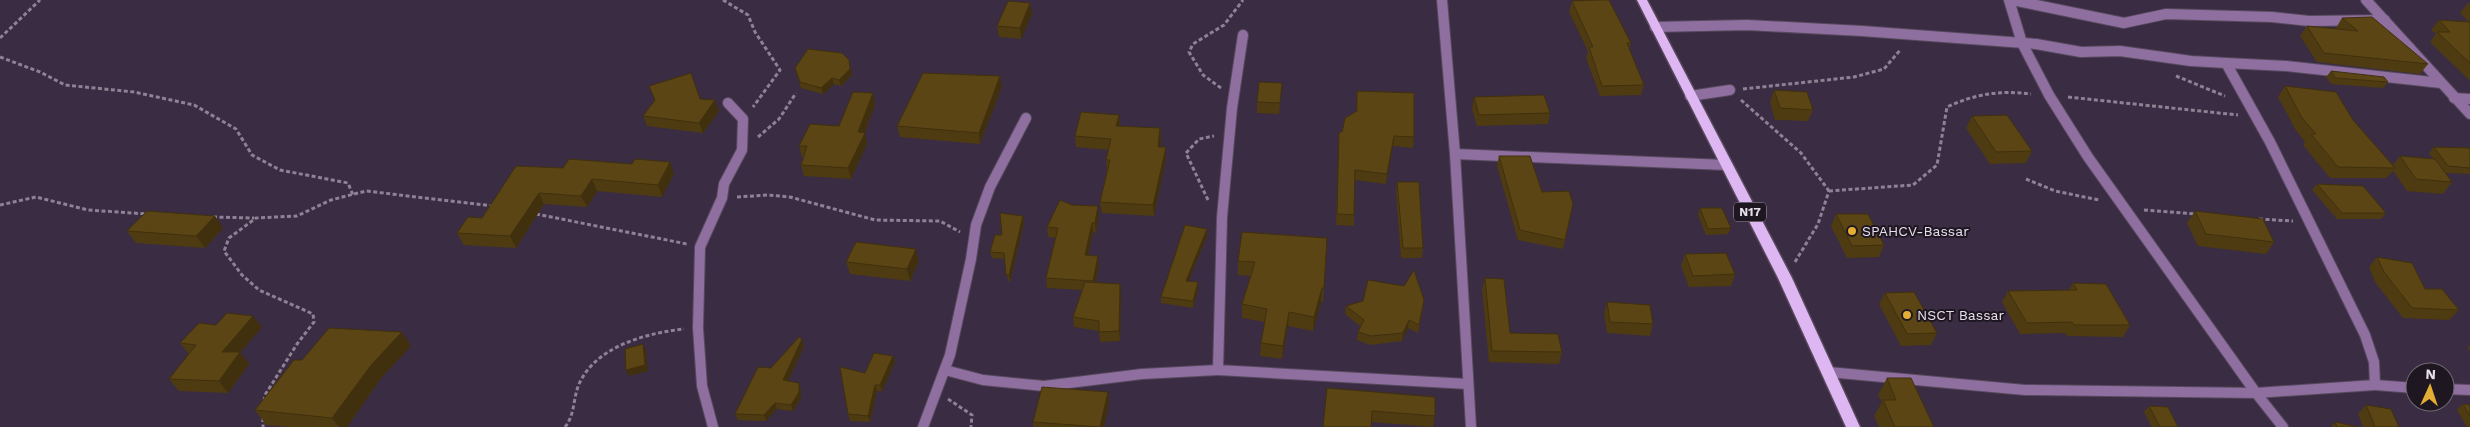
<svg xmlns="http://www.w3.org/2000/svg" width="2470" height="427" font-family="'Work Sans',sans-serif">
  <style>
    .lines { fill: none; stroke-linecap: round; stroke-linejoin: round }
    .minor-casing { stroke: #56485d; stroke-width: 12 }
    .primary-casing { stroke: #56485d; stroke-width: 3 }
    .path { stroke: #8e8294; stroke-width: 3; stroke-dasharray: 4 2.5; stroke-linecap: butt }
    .minor { stroke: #8e6f9f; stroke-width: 10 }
    .primary { fill: #ddb6f2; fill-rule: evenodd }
    .wall { fill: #4e3b11 }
    .shaded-wall { fill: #40300e }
    .building { fill: #5b4514; stroke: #40300e }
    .poi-dot { fill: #e4ae35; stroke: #1e1721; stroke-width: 2 }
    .labels { text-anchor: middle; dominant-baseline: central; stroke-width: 4; stroke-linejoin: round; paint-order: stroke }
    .shield { fill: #1e1721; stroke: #aba2af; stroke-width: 1 }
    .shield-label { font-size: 12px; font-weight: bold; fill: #e7deec }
    .poi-label { font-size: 14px; fill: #e7deec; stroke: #1e1721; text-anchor: start }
  </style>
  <rect width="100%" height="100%" fill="#3a2c42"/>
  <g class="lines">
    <defs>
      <g id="minor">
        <path d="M1442,0L1455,154L1471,427"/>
        <path d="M2009,0L2022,43L2049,95L2088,157L2256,393L2283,427"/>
        <path d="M2012,0L2124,23L2166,14L2272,17L2309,21L2385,20"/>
        <path d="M2366,0L2470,114"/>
        <path d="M1655,27L1747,25L1862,31L2036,44L2081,52L2120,51L2191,61L2226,63L2270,142L2365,335L2374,362L2375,385L2256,393L2025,390L1828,372"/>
        <path d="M1243,35L1232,108L1222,217L1218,370L1468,384"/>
        <path d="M2226,63L2286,66L2441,83"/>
        <path d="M1690,96L1730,90"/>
        <path d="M2454,98L2470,99"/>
        <path d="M1455,154L1726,165"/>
        <path d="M945,370L983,380L1044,386L1142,374L1218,370"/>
        <path d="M2375,385L2415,388"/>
        <path d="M2445,389L2470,390"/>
        <path d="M713,427L702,386L698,328L700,247L722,198L724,184L742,150L743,119L728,103"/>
        <path d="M923,427L950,355L971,259L976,225L990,187L1026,118"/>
      </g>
      <path id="primary" d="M1637,0H1647L1792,278L1860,427H1846L1778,278Z"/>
    </defs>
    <use href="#minor" class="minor-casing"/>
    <use href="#primary" class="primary-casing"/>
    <g class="path">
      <path d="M723,0L748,15L755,32L780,70L753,107"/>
      <path d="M0,38L40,0"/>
      <path d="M0,57L40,72L65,85L134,92L194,105L236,129L252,155L280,170L348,183L353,195"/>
      <path d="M2176,76L2225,96"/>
      <path d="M1221,88L1203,75L1189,52L1193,44L1224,25L1243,0"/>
      <path d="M1743,89L1854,77L1884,69L1901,49"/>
      <path d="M2068,97L2238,115"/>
      <path d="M1741,100L1801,153L1829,191"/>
      <path d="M758,137L779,119L796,93"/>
      <path d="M2026,179L2055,191L2099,200"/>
      <path d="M1829,191L1913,185L1937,165L1947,107C1975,94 2000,90 2031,94"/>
      <path d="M737,197L768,195L790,197L875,220L940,221L960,232"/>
      <path d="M1208,200L1186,153L1199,139L1214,136"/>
      <path d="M0,205L36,197L88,210L147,214"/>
      <path d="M2144,210L2196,214"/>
      <path d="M536,214L687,244"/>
      <path d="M213,217L254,218"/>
      <path d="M2259,219L2293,221"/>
      <path d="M1795,262L1818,224L1829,191"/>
      <path d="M948,399L972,415L971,427"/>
      <path d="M264,401L265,395L297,344L314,322L313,314L259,290L242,275L224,251L229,238L256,218L297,216L331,200L366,191L493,206"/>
      <path d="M263,418V427"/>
      <path d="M565,427C575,415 573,398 579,384C596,346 647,333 684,329"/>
    </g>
    <use href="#minor" class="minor"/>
    <use href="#primary" class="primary"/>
  </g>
  <g class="wall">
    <path d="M1572,1L1631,43L1629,49L1644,85L1641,95L1600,96L1586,58L1588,51L1569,12Z"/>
    <path d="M1030,3L1032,14L1021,39L999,37L997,26Z"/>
    <path d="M2468,3H2470V81L2430,42L2436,34L2431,30L2439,20L2469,22L2460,13Z"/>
    <path d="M2342,18L2428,64L2420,74L2317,62L2300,36L2307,26L2337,29L2336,28Z"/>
    <path d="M849,60L852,75L841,86L834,84L823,94L801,88L795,68Z"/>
    <path d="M2331,71L2388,82L2383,88L2331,84L2326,77Z"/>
    <path d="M1282,83L1279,114L1257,113V102Z"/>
    <path d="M649,86L700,99L719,111L703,133L647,126L643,116L655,100Z"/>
    <path d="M1002,86L980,144L900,137L897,126Z"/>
    <path d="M2285,86L2353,120L2393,165L2400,156L2433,159L2429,153L2434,147L2470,148V174L2445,173L2452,182L2443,194L2407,191L2393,171L2386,178H2330L2303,145L2305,142L2295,129L2278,97Z"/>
    <path d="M1774,90L1813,110L1808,121L1775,120L1770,102Z"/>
    <path d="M1357,91L1414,137L1413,148L1393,146L1386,184L1355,180L1354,215V226L1336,225L1339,132H1342L1356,112Z"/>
    <path d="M873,93L875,104L865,133L867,144L851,179L804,176L801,165L804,157H802L799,146L839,126Z"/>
    <path d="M1474,97L1550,113L1548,124L1477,126L1472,109Z"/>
    <path d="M1119,115L1120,126L1160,128L1161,139L1160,147L1166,158L1154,216L1102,213L1100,202L1107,171L1106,160L1109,150L1076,147L1075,136Z"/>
    <path d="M1972,116L2032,151L2026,163L1990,164L1966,128Z"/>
    <path d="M1499,156L1542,192L1565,240L1563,249L1518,240L1497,166Z"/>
    <path d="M670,162L674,174L662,197L597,191L587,207L544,204L516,248L464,245L457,233L563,168Z"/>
    <path d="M1397,182L1423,248L1422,258H1401L1396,192Z"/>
    <path d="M2317,184L2386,213L2381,219H2337L2312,190Z"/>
    <path d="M1700,208L1731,228L1728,234L1706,235L1698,215Z"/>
    <path d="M2195,211L2274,242L2266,254L2198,246L2187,223Z"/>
    <path d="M1836,214L1884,245L1879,257L1847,258L1831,226Z"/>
    <path d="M1099,215L1096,233L1093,232L1088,256L1099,266L1096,283L1120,284L1121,294L1120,341L1100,342L1099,331L1074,327L1073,317L1083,290L1047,288L1046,278L1055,238L1048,237L1047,227Z"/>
    <path d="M1023,216L1024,223L1010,281H1008L1005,259L992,258L990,252Z"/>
    <path d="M223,228L205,248L136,243L127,231Z"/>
    <path d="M1207,229V236L1188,281L1198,282V289L1193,308L1161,303V297Z"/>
    <path d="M1327,238L1323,302H1321L1313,331L1288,326L1282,359L1260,356L1261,343L1265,322L1242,318V304L1251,276L1238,275V261Z"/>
    <path d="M1685,254L1735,274L1731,286L1689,287L1681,266Z"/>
    <path d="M2377,257L2425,289L2459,310L2449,320L2403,318L2375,282L2369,267Z"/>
    <path d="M919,260L910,281L850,274L846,262Z"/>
    <path d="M1485,278L1510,333L1562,352L1559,364L1489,362L1482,290Z"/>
    <path d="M2073,283L2130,325L2123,337L2067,336L2065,333L2020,334L2002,302L2008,291L2069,290Z"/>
    <path d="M1885,293L1937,333L1931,345L1901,346L1879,304Z"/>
    <path d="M1607,302L1653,324L1650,336L1607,333L1604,314Z"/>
    <path d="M1346,306L1423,308L1418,333L1408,328L1402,341L1370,345L1357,340L1358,332L1360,326L1345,314Z"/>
    <path d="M216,325L262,327L240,352L249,364L228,393L179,391L169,379L189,354L180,343Z"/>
    <path d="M802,339L804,346L788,381L801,389V398L793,411L777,409L766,421L738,420L735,414L771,368Z"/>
    <path d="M2470,345V351L2467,348Z"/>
    <path d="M411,346L381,378L347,427H289L266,425L255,410L302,360Z"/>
    <path d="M893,356L895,362L882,391H877L870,422L850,421L848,414Z"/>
    <path d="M1887,378L1934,427H1879L1874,416L1882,402L1878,395Z"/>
    <path d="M1327,388L1435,416L1433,427L1371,422Z"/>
    <path d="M1108,392L1109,404L1104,427H1033V422Z"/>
    <path d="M2463,404L2470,405V427H2467L2457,410Z"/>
    <path d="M2366,405L2399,427H2363L2358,414Z"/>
    <path d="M2149,406L2178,427H2152L2144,412Z"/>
    <path d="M2335,422L2359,427H2331Z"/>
  </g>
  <g class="shaded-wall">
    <path d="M1030,3L1032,14L1021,39L1020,28Z"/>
    <path d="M849,60L852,75L841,86L839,80Z"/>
    <path d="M1000,76L1002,86L980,144L979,133Z"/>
    <path d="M832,78L834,84L823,94L821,88Z"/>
    <path d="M873,93L875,104L864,135L865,133L867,144L851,179L848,168L858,132Z"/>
    <path d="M715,100L719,111L703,133L699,123Z"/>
    <path d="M1119,115L1120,126H1116Z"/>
    <path d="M1160,128L1161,139L1158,158V147Z"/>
    <path d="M1394,136L1393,146L1386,184L1387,174Z"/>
    <path d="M1166,147V158L1154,216L1153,205Z"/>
    <path d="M670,162L674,174L662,197L658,185Z"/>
    <path d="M592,179L597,191L587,207L581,196Z"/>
    <path d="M539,193L544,204L516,248L510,236Z"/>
    <path d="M1098,206L1099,215L1096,233L1095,223Z"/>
    <path d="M215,216L223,228L205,248L196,236Z"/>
    <path d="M1023,216L1024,223L1010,281L1009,275Z"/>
    <path d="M1092,223L1093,232L1086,265L1085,255Z"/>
    <path d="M1207,229V236L1186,287V281Z"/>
    <path d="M916,249L919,260L910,281L907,269Z"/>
    <path d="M1098,256L1099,266L1094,290L1093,281Z"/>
    <path d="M1198,282V289L1193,308V301Z"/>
    <path d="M1120,284L1121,294L1120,341L1119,331Z"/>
    <path d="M1322,288L1321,302L1313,331L1314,317Z"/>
    <path d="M1289,312L1288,326L1282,359L1283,346Z"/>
    <path d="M253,316L262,327L231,363L222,352Z"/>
    <path d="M1409,320L1408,328L1402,341L1403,333Z"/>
    <path d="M402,332L411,346L381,378L347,427H339L332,418L372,364Z"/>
    <path d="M802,339L804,346L786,386L783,380Z"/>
    <path d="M643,344L646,350L648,371L629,376L626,370Z"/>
    <path d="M240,352L249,364L228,393L219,381Z"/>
    <path d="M893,356L895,362L882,391L880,385Z"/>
    <path d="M799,383L801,389V398L793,411L791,405Z"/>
    <path d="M875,385L877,391L870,422L868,416Z"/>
    <path d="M1108,392L1109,404L1104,427H1100Z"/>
    <path d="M775,403L777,409L766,421L764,415Z"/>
  </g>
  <g class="building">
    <path d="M1597,0H1609L1631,43H1627L1644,85L1602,86L1589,47H1593L1572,1Z"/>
    <path d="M1008,1L1030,3L1020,28L997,26Z"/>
    <path d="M2372,17L2428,64L2324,53L2307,26L2358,31L2342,18Z"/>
    <path d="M2439,20L2470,22V63L2437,32H2450Z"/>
    <path d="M808,49L842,53L849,60L850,69L839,80L832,78L821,88L800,82L795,68Z"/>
    <path d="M2331,71L2384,77L2388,82L2335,78Z"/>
    <path d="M691,73L700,99L715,100L699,123L643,116L655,100L649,86Z"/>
    <path d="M923,73L1000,76L979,133L897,126Z"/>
    <path d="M1259,82L1282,83L1280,103L1257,102Z"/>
    <path d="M2285,86L2336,92L2353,120L2395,168L2338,167L2311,134H2316L2302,118Z"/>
    <path d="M1774,90L1807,92L1813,110L1780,108Z"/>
    <path d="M1357,91L1414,93V137L1394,136L1387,174L1355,170L1354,215L1337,214L1339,132H1342L1345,118L1357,111Z"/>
    <path d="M853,92L873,93L858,132L865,133L848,168L801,165L807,146H799L810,124L839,126Z"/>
    <path d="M1544,95L1550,113L1479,115L1474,97Z"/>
    <path d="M1081,112L1119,115L1116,126L1160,128L1158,147H1166L1153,205L1100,202L1110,160H1106L1111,139L1075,136Z"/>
    <path d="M2007,115L2032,151L1996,152L1972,116Z"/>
    <path d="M2434,147L2470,148V168L2448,166Z"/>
    <path d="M1499,156H1530L1542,192L1569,191L1573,204L1565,240L1520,230Z"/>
    <path d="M2400,156L2435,159L2452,182L2416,179Z"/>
    <path d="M569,159L632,164L635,159L670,162L658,185L592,179L581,196L539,193L510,236L457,233L468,217L482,218L516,166L563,168Z"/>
    <path d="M1397,182H1419L1423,248H1403Z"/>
    <path d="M2317,184L2363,186L2386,213H2342Z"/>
    <path d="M1060,200L1072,205L1098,206L1095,223H1092L1085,255L1098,256L1093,281L1046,278L1058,228L1047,227Z"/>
    <path d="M1700,208H1722L1731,228L1708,229Z"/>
    <path d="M147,211L215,216L196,236L127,231Z"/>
    <path d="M2195,211L2263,219L2274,242L2206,234Z"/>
    <path d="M1000,213L1023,216L1009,275H1006L1004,253L990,252L995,235H1002Z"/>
    <path d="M1836,214H1868L1884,245L1852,246Z"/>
    <path d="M1185,225L1207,229L1186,281L1198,282L1193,301L1161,297Z"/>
    <path d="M1242,232L1327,238L1324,288H1322L1314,317L1289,312L1283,346L1261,343L1267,309L1242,304L1255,262L1238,261Z"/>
    <path d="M856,242L916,249L907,269L846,262Z"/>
    <path d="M1726,253L1735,274L1693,276L1685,254Z"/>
    <path d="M2377,257L2412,263L2425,289H2442L2459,310L2412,308L2384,272Z"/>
    <path d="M1414,270L1424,300L1419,325L1409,320L1403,333L1371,336L1358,332L1364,320L1346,306L1363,301L1368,280L1404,286Z"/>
    <path d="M1485,278L1504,279L1510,333L1558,334L1562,352L1492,351Z"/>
    <path d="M1085,282L1120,284L1119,331L1099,332V321L1073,317Z"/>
    <path d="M2073,283L2106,284L2130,325H2074L2072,322L2027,323L2008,291L2077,290Z"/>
    <path d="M1914,292L1937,333L1907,334L1885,293Z"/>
    <path d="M1607,302L1650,305L1653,324L1610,322Z"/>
    <path d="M227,313L253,316L222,352H240L219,381L169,379L196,345L180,343L199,323L216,325Z"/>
    <path d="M329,328L402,332L372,364L332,418L255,410L294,360H302Z"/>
    <path d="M799,337L802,339L783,380L799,383V392L791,405L775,403L764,415L735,414L758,367L771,368Z"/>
    <path d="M643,344L645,365L626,370L625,349Z"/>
    <path d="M874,353L893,356L880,385H875L868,416L848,414L840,367L865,373Z"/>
    <path d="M1887,378H1911L1934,427H1895L1883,400H1896Z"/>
    <path d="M1042,387L1108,392L1100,427L1033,422Z"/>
    <path d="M1327,388L1435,397V416L1372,411L1371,427H1323Z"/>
    <path d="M2463,404L2470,405V416Z"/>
    <path d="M2366,405L2391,409L2399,427H2375Z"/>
    <path d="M2149,406L2168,407L2178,427H2160Z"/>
    <path d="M2335,422L2359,427H2337Z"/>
  </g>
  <g class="poi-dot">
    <circle cx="1852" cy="231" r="5"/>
    <circle cx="1907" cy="315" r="5"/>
  </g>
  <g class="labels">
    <rect class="shield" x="1734" y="202.5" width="32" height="19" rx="4"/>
    <g class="shield-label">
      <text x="1750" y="212">N17</text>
    </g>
    <g class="poi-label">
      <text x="1862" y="231">SPAHCV-Bassar</text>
      <text x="1917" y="315">NSCT Bassar</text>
    </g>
  </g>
  <g transform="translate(2430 387) rotate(3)"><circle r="24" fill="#1e1721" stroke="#6e6772"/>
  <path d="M0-4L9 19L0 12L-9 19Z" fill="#e4ae35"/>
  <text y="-8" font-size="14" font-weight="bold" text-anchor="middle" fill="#e7deec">N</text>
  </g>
</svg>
